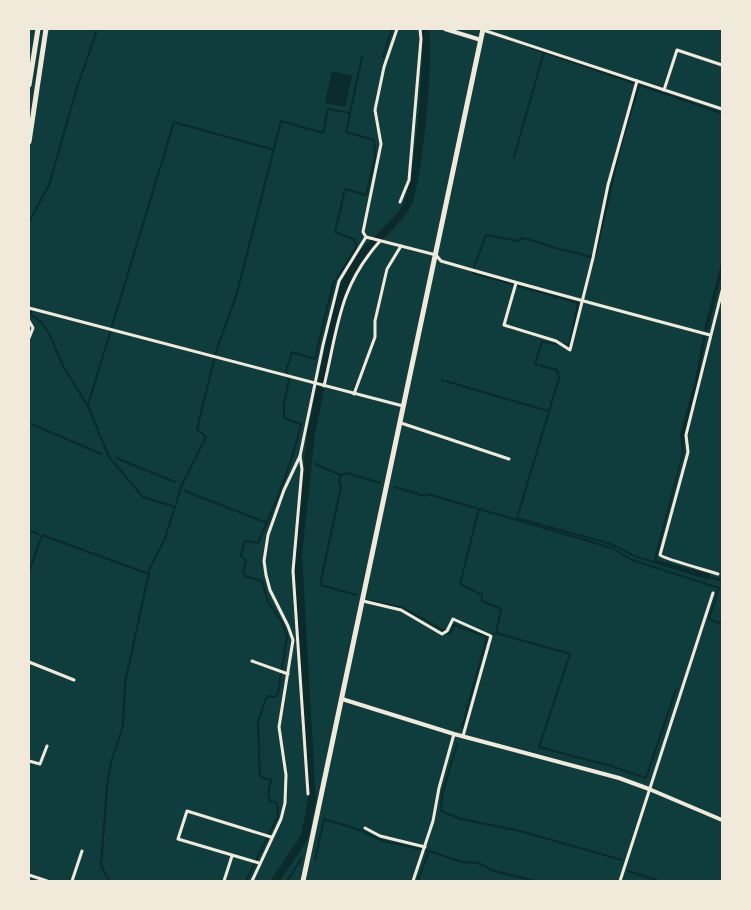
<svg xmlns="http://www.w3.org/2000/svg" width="751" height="910" font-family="Quicksand,sans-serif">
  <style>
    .water { fill: #0a2a2b }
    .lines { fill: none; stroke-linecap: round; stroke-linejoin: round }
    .stream { stroke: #0a2a2b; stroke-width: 2 }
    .canal { stroke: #0a2a2b; stroke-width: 8 }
    .minor { stroke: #f1e9da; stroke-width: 3 }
    .tertiary { stroke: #f1e9da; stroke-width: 4 }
    .trunk { stroke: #f1e9da; stroke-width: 5 }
  </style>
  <rect width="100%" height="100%" fill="#0f3d3e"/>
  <g class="water">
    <path d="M332,71L352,76L345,107L325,103Z"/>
    <path d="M722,260V273L708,330L704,329Z"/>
    <path d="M703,336L706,337L698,379L684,436V452L656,560L710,574L709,580L653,563L682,453L680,434L695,380Z"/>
  </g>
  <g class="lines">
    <g class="stream">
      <path d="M529,47L721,113"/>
      <path d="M383,57L392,29"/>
      <path d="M514,157L544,52"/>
      <path d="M29,222L49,185L77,87L96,34V29"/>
      <path d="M29,304L31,314"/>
      <path d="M29,313L42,323L49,334L64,368L88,406L109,457L143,497L175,507L164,541L150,568L125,683L123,726L111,762L107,787L101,865L109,881"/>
      <path d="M558,341L557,344L542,342L535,364L557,370L559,378L517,518L611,544L634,556L654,562"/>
      <path d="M564,344L569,347L578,303L473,273L474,267L486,235L518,241L521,238C536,240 549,247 563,250C573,252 580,253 590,257L596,253L620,149L639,85"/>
      <path d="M442,380L548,411"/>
      <path d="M88,405L174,122L274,150"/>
      <path d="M29,423L101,454"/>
      <path d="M116,458L175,482"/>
      <path d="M315,464L341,475L339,479L341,487L320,585L357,595"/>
      <path d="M341,475L347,473L380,483"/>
      <path d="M395,487L425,496L428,494L612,548L632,560L719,588L709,619L722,624"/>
      <path d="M185,491L267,523"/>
      <path d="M175,507L181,487L206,437L197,429L216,352L237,293L281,121L323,133L328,109L350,113"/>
      <path d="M479,509L460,584L482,595V601L501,609L496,633"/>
      <path d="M29,530L38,534"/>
      <path d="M29,572L42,535L149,574"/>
      <path d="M707,576L722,581"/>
      <path d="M372,601L403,608L450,634L454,625L487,637L496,633L570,654L539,747L611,766L646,778L676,690"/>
      <path d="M462,727L487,637"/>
      <path d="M457,744L442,795L441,811L461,819L520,831L622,860"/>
      <path d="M315,860L324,819L357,829L383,841L429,851L462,862L478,863L494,871L535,881"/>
      <path d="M628,871L659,881"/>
      <path d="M246,881L278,816L277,803L270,801L268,794L271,780L260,777L258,722L267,696L276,697L278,693L287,636L282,622L268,602L262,581L245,576L243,572L246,560L241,556L245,541L258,543C275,505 292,465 301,424L284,418V403L289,381L286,371L292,352L315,359L333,284L356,248L355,240L335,232L345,189L366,195L375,157L374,140L346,132L362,57"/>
      <path d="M287,881L302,858"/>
      <path d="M418,881L429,851"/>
    </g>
    <path class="canal" d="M275,881L305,836L312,800L298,555L311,434L340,295C346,280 353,265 364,252C377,238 396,224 406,207C418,187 430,54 425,29"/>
    <g class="minor">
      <path d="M483,30L722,109"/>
      <path d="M664,90L677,50L722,65"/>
      <path d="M400,202L409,180L421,39L420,29"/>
      <path d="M366,237L363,232L381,144L375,110L384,67L397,29"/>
      <path d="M516,283L504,325L556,341L570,350L593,258L608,185L637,81"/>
      <path d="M29,308L403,406"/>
      <path d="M29,321L33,328L29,338"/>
      <path d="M324,386C338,328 338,288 380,241"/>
      <path d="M354,394L375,337V321L387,269L401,246"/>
      <path d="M401,423L509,459"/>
      <path d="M300,456L302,469L293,571L308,794"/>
      <path d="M718,574C709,571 662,558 660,555L688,452L686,435L722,291"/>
      <path d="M363,601L401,610L442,634L447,631L453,619L491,636L463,736"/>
      <path d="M252,661L288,674"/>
      <path d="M29,662L74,680"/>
      <path d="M29,761L40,764L47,746"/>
      <path d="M365,828L380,836L425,847"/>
      <path d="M259,863L178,839L187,811L271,837"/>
      <path d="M29,875L47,881"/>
      <path d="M72,881L82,851"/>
      <path d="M224,881L232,856"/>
      <path d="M252,881L281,819L285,803L286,775L279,727L293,640L288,626L270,590L266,575L264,561L268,535L284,490L300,456L323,345L339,281L366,237L436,255L441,261C530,287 620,311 710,335"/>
      <path d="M413,881L433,821L439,788L454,734"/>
      <path d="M620,881L713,593"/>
    </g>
    <g class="tertiary">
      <path d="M445,29L481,40"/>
      <path d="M342,699L454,734L619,778L649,789L722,820"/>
    </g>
    <g class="trunk">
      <path d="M29,85L38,29"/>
      <path d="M29,142L46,29"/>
      <path d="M303,881L483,29"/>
    </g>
  </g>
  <rect width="751" height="910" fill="none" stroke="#f1e9da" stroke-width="60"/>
</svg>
